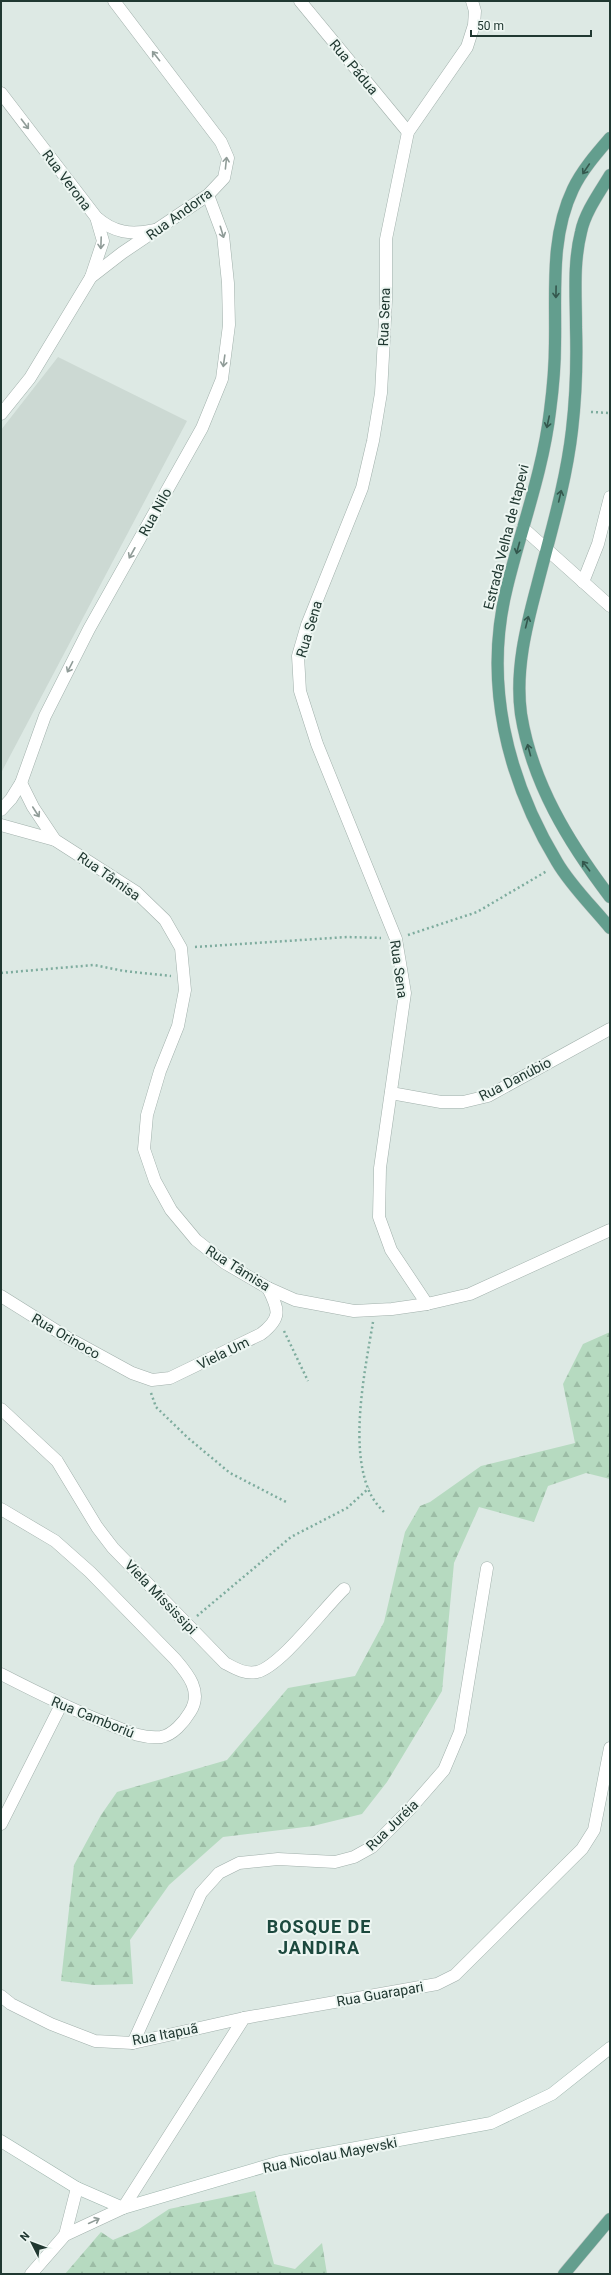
<svg xmlns="http://www.w3.org/2000/svg" width="611" height="2275" font-family="Roboto,sans-serif">
  <style>
    .built { fill: #ccd9d3 }
    .forest { fill: url(#forest-firs) }
    .lines { fill: none; stroke-linecap: round; stroke-linejoin: round }
    .street-casing { stroke: #a1b0ab; stroke-width: 13 }
    .secondary-casing { stroke: #9db4ac; stroke-width: 13 }
    .primary-casing { stroke: #bcc3c1; stroke-width: 13 }
    .path { stroke: #7eac9e; stroke-width: 2.5; stroke-dasharray: 2 3; stroke-linecap: butt }
    .street { stroke: #fff; stroke-width: 12 }
    .secondary { stroke: #fff; stroke-width: 12 }
    .primary { stroke: #639e8e; stroke-width: 12 }
    .oneway { stroke: #909c98 }
    .oneway2 { stroke: #34574d }
    .labels { text-anchor: middle; dominant-baseline: central; stroke-width: 4; stroke-linejoin: round; paint-order: stroke }
    .street-label { font-size: 14px; fill: #203831; stroke: #edf6f2 }
    .district-label { font-size: 18px; font-weight: bold; letter-spacing: 1px; fill: #1c493e; stroke: #edf6f2 }
  </style>
  <defs>
    <pattern id="forest-firs" width="22" height="20" patternUnits="userSpaceOnUse"><rect width="22" height="20" fill="#b6dac0"/><path d="M5 1l3.5 6h-7zM16 11l3.5 6h-7z" fill="#9cbca5"/></pattern>
  </defs>
  <rect width="100%" height="100%" fill="#dde9e4"/>
  <path class="built" d="M58,357L187,421L1,773V430Z"/>
  <g class="forest">
    <path d="M610,1332V1479L586,1473L548,1486L534,1522L479,1507L454,1563L442,1691L387,1782L362,1814L313,1826L223,1837L169,1885L130,1940L133,1984L94,1985L61,1981L74,1865L101,1815L117,1792L227,1760L288,1688L355,1676L384,1622L405,1532L420,1506L430,1502L481,1466L575,1443L563,1384L583,1344Z"/>
    <path d="M255,2191L274,2264L295,2269L322,2243L327,2274H65L101,2232L113,2240L139,2229L169,2209Z"/>
  </g>
  <g class="lines">
    <defs>
      <g id="street">
        <path d="M300,1L408,132"/>
        <path d="M1,93L96,217L103,241L91,277"/>
        <path d="M96,217C114,233 131,235 154,230"/>
        <path d="M1,414L30,378L91,277L122,253L208,195L224,178L228,158L221,142L114,1"/>
        <path d="M523,528L610,606"/>
        <path d="M583,582L598,544L610,497"/>
        <path d="M21,783L33,807L55,840"/>
        <path d="M1,810L11,799L21,783L45,716L89,629L202,428L222,379L229,325L228,283L223,235L208,195"/>
        <path d="M1,825L55,840L136,892L165,920L181,948L185,990L178,1026L160,1071L147,1115L144,1149L155,1181L171,1210L196,1240L225,1263L268,1288L295,1300L354,1311L392,1309L427,1304L470,1294L610,1230"/>
        <path d="M391,1093L441,1102H463L488,1096L610,1029"/>
        <path d="M1,1296L68,1338L132,1373L152,1380L170,1378L261,1334C282,1318 279,1310 268,1288"/>
        <path d="M427,1304L391,1250L379,1217L380,1168L405,993L396,939L317,744L300,691L298,656L307,625L362,488L373,441L381,393L386,300V239L408,132L467,47L474,25L475,11L472,1"/>
        <path d="M1,1409L57,1461L97,1527L113,1548L225,1663C236,1669 244,1674 257,1672C281,1666 324,1608 344,1589"/>
        <path d="M1,1509L55,1541L90,1572L175,1659C188,1674 203,1692 190,1712C184,1722 173,1735 161,1737C141,1739 124,1730 106,1723C70,1709 36,1692 1,1674"/>
        <path d="M1,1824L61,1705"/>
        <path d="M1,1996L11,2004L51,2024L95,2041L133,2043L244,2018"/>
        <path d="M133,2043L201,1893L219,1873L239,1863L278,1859L335,1862L354,1857L372,1847L409,1810L444,1770L460,1732L487,1568"/>
        <path d="M65,2235L77,2188"/>
        <path d="M31,2274L65,2235L123,2208L244,2018L437,1984L455,1975L582,1849L594,1830L610,1748"/>
      </g>
      <path id="secondary" d="M1,2141L77,2188L123,2208L280,2162L491,2123L552,2094L610,2048"/>
      <g id="primary">
        <path d="M610,138C597,153 582,170 573,189C550,237 556,292 555,343C555,365 553,388 550,411C543,471 521,529 507,587C483,683 507,779 557,862C571,886 593,907 610,928"/>
        <path d="M610,175C600,192 585,212 581,232C573,264 576,295 576,327C577,361 576,396 572,430C566,483 550,535 537,586C526,627 515,671 521,714C532,783 569,843 610,897"/>
        <path d="M564,2274L610,2219"/>
      </g>
    </defs>
    <use href="#street" class="street-casing"/>
    <use href="#secondary" class="secondary-casing"/>
    <use href="#primary" class="primary-casing"/>
    <g class="path">
      <path d="M591,412L610,413"/>
      <path d="M408,935L477,912L547,871"/>
      <path d="M195,947L347,937L381,938"/>
      <path d="M1,973L94,965L124,971L171,976"/>
      <path d="M373,1322C365,1370 348,1450 371,1495C374,1501 379,1507 384,1512"/>
      <path d="M284,1331L308,1381"/>
      <path d="M151,1393L156,1407L188,1438L230,1473L288,1503"/>
      <path d="M197,1616L291,1537L347,1508L369,1488"/>
    </g>
    <use href="#street" class="street"/>
    <use href="#secondary" class="secondary"/>
    <use href="#primary" class="primary"/>
  </g>
  <defs><path id="oneway-shaft" d="M-6 0H5M1.5-3L5.5 0L1.5 3" fill="none" stroke-width="1.6" stroke-linecap="round" stroke-linejoin="round"/></defs>
  <g class="oneway">
    <use href="#oneway-shaft" transform="translate(156 56) rotate(-128)"/>
    <use href="#oneway-shaft" transform="translate(25 124) rotate(53)"/>
    <use href="#oneway-shaft" transform="translate(226 163) rotate(-84)"/>
    <use href="#oneway-shaft" transform="translate(222 232) rotate(73)"/>
    <use href="#oneway-shaft" transform="translate(101 243) rotate(92)"/>
    <use href="#oneway-shaft" transform="translate(224 361) rotate(98)"/>
    <use href="#oneway-shaft" transform="translate(132 553) rotate(119)"/>
    <use href="#oneway-shaft" transform="translate(70 667) rotate(117)"/>
    <use href="#oneway-shaft" transform="translate(36 812) rotate(57)"/>
    <use href="#oneway-shaft" transform="translate(94 2221) rotate(-25)"/>
  </g>
  <g class="oneway2">
    <use href="#oneway-shaft" transform="translate(586 169) rotate(124)"/>
    <use href="#oneway-shaft" transform="translate(556 292) rotate(91)"/>
    <use href="#oneway-shaft" transform="translate(548 422) rotate(102)"/>
    <use href="#oneway-shaft" transform="translate(560 496) rotate(-77)"/>
    <use href="#oneway-shaft" transform="translate(518 548) rotate(105)"/>
    <use href="#oneway-shaft" transform="translate(527 622) rotate(-76)"/>
    <use href="#oneway-shaft" transform="translate(529 750) rotate(-105)"/>
    <use href="#oneway-shaft" transform="translate(586 866) rotate(-127)"/>
  </g>
  <g class="labels">
    <g class="street-label">
      <text transform="translate(354 67) rotate(50)">Rua Pádua</text>
      <text transform="translate(67 180) rotate(53)">Rua Verona</text>
      <text transform="translate(179 214) rotate(-36)">Rua Andorra</text>
      <text transform="translate(384 317) rotate(-88)">Rua Sena</text>
      <text transform="translate(155 512) rotate(-61)">Rua Nilo</text>
      <text transform="translate(506 537) rotate(-76)">Estrada Velha de Itapevi</text>
      <text transform="translate(309 629) rotate(-73)">Rua Sena</text>
      <text transform="translate(109 876) rotate(35)">Rua Tâmisa</text>
      <text transform="translate(399 969) rotate(82)">Rua Sena</text>
      <text transform="translate(515 1079) rotate(-27)">Rua Danúbio</text>
      <text transform="translate(238 1268) rotate(32)">Rua Tâmisa</text>
      <text transform="translate(66 1336) rotate(30)">Rua Orinoco</text>
      <text transform="translate(223 1353) rotate(-26)">Viela Um</text>
      <text transform="translate(161 1597) rotate(46)">Viela Mississipi</text>
      <text transform="translate(93 1717) rotate(22)">Rua Camboriú</text>
      <text transform="translate(392 1825) rotate(-44)">Rua Juréia</text>
      <text transform="translate(380 1994) rotate(-10)">Rua Guarapari</text>
      <text transform="translate(165 2034) rotate(-11)">Rua Itapuã</text>
      <text transform="translate(330 2155) rotate(-11)">Rua Nicolau Mayevski</text>
    </g>
    <g class="district-label">
      <text x="319" y="1926">BOSQUE DE<tspan x="319" dy="21">JANDIRA</tspan></text>
    </g>
  </g>
  <rect width="611" height="2275" fill="none" stroke="#203831" stroke-width="4"/>
  <g transform="translate(32 2243) rotate(312)" stroke="#edf6f2" stroke-width="3" paint-order="stroke">
  <path d="M0-3L7 15L0 10L-7 15Z" fill="#203831"/>
  <text y="-6" font-size="11" font-weight="bold" text-anchor="middle" fill="#203831">N</text>
  </g>
  <path d="M471 30v6h120v-6" fill="none" stroke="#203831" stroke-width="2"/>
  <text x="477" y="30" font-size="12" fill="#203831" stroke="#edf6f2" stroke-width="3" paint-order="stroke">50 m</text>
</svg>
